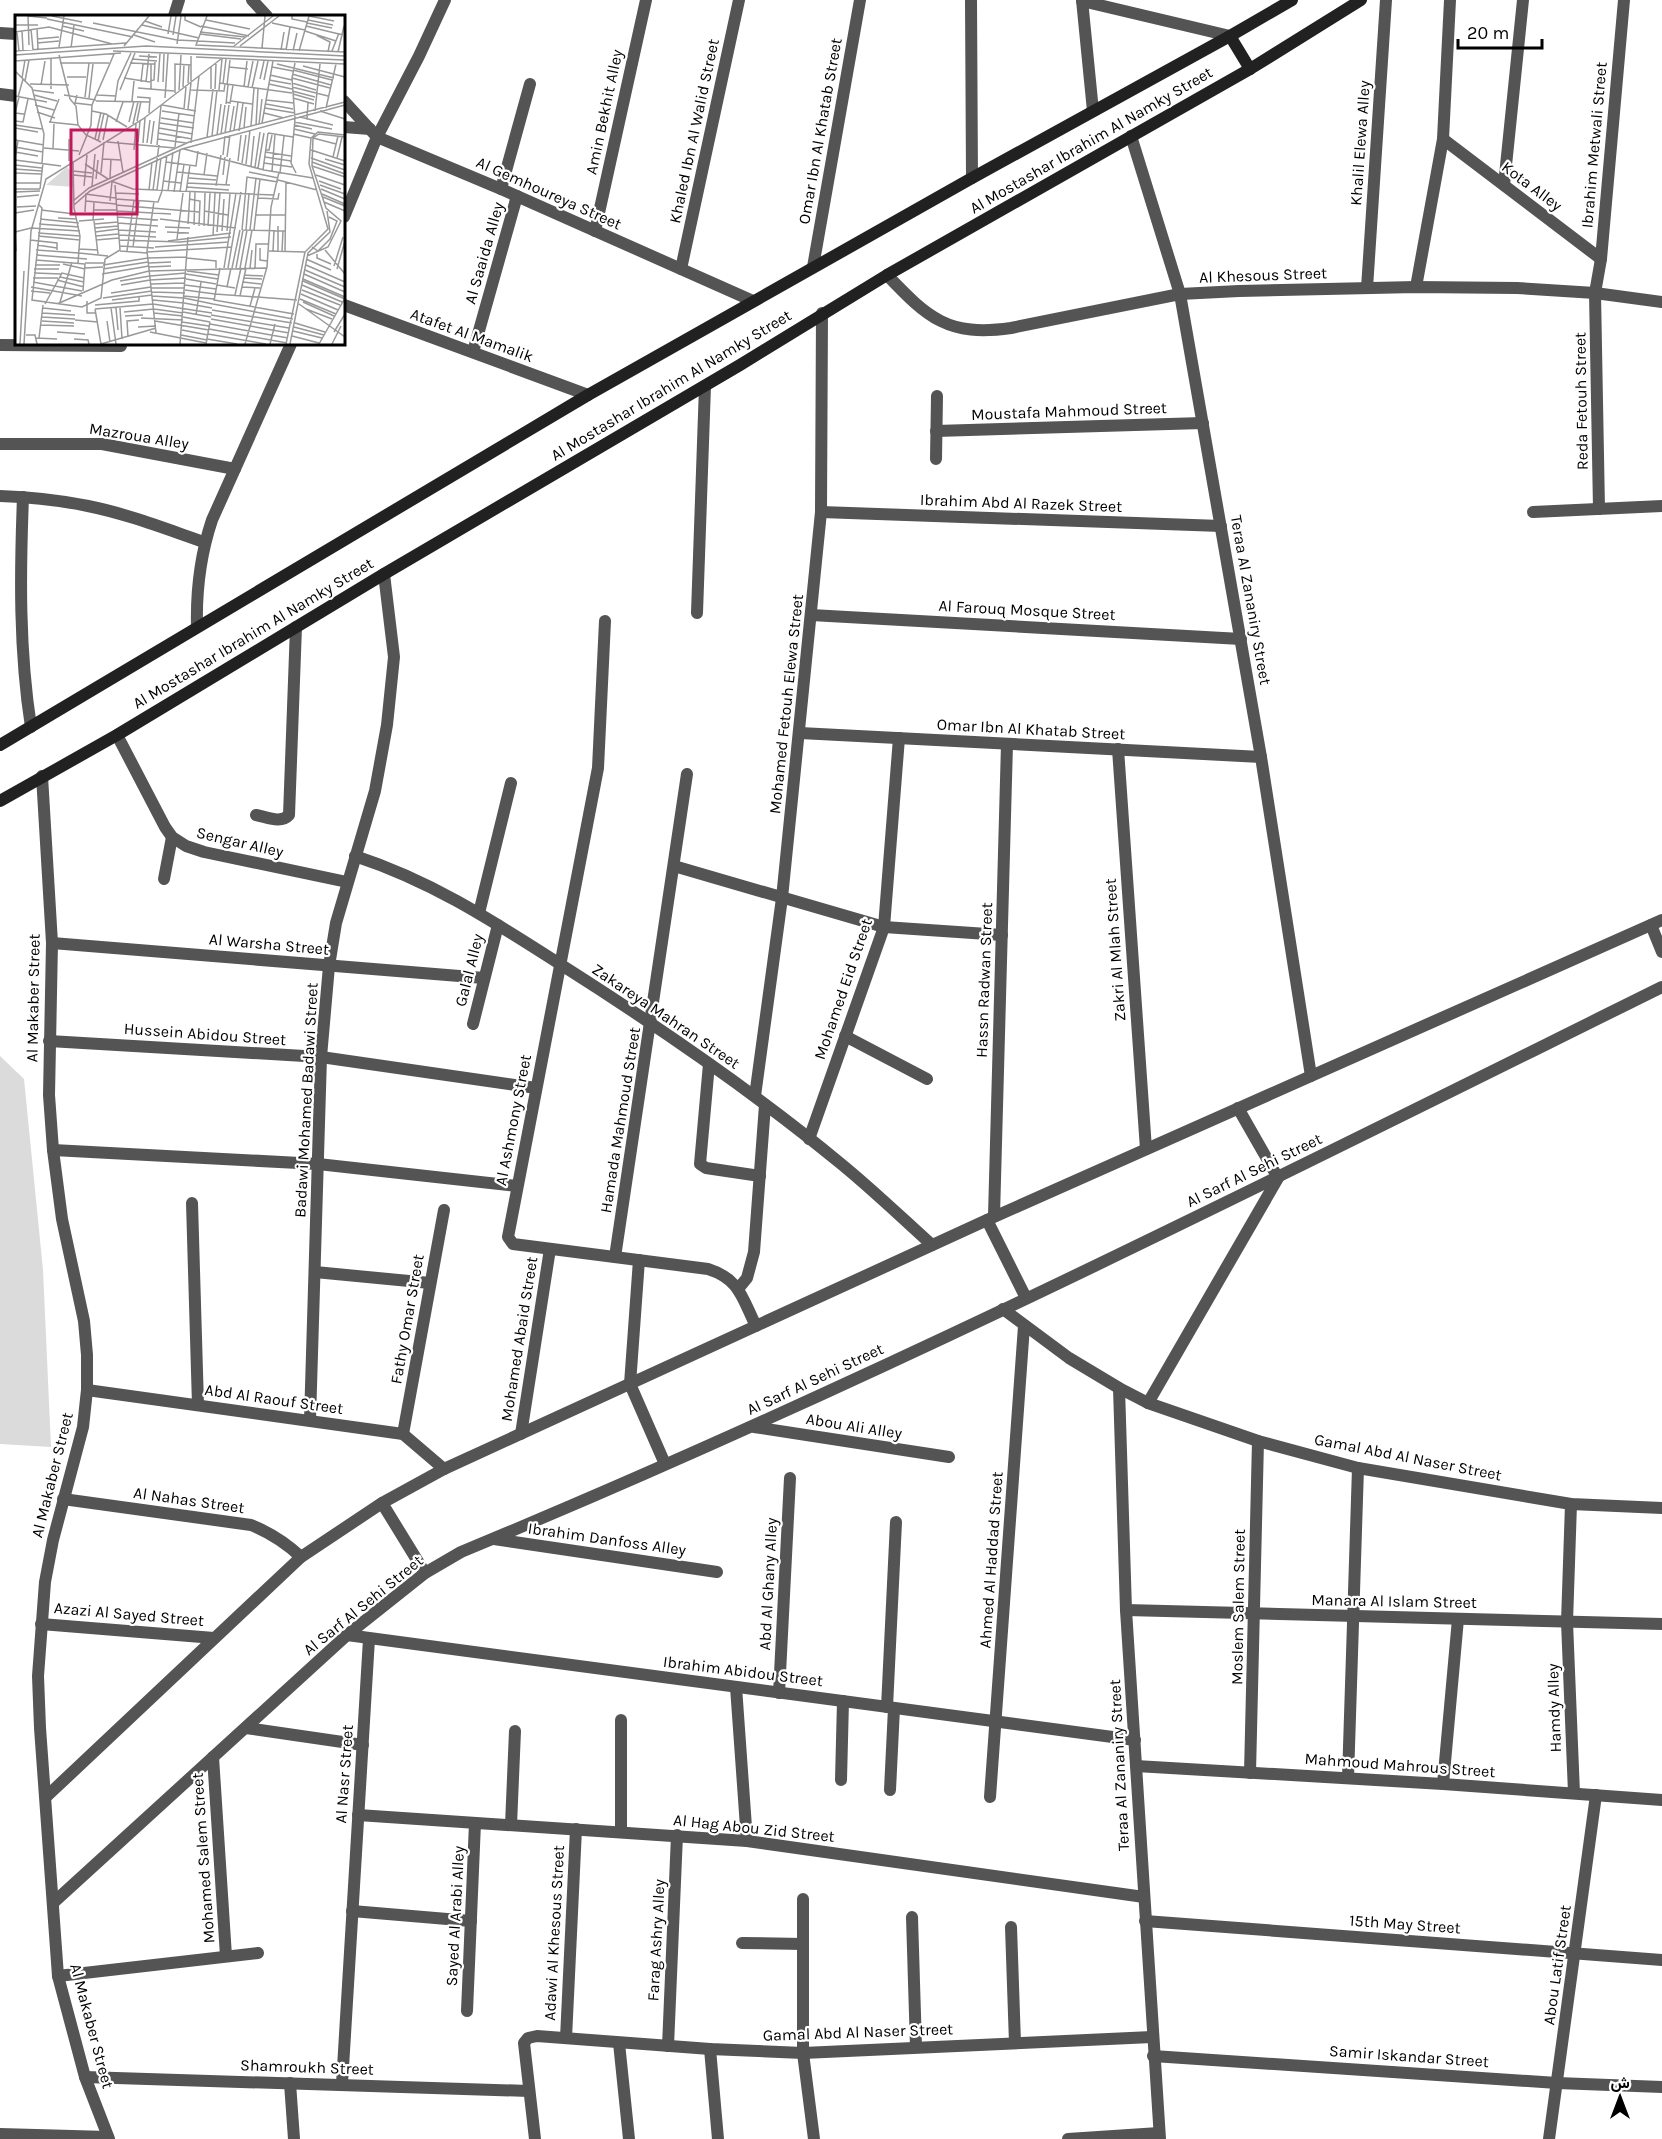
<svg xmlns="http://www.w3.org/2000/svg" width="1662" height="2139" font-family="Karla,Vazirmatn,sans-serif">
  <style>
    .green { fill: #dbdbdb }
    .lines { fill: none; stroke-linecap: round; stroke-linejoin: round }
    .street { stroke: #545454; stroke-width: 12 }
    .secondary { stroke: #212121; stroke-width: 12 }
    .labels { text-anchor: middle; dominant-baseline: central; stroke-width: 4.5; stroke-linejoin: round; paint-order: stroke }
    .street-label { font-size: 16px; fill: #000; stroke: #fff }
    .inset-road { fill: none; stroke: #999; stroke-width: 1.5 }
    .view { fill: #c2185b; fill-opacity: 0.15; stroke: #c2185b; stroke-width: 3 }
    .inset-edge { fill: none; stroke: #000; stroke-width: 3 }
  </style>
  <rect width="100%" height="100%" fill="#fff"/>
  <path class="green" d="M0,1056L24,1079L43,1270L51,1447L0,1444Z"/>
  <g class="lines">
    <g class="street">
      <path d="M252,0L267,16"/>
      <path d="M971,0L972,178"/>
      <path d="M1082,0L1093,111"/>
      <path d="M1082,1L1230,36"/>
      <path d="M174,16L179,0"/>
      <path d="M0,33L16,34"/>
      <path d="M0,94L16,96"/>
      <path d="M344,101L377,137L501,189L753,301"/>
      <path d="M344,127L370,129"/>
      <path d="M1131,136L1180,294L1261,757L1311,1076"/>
      <path d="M1443,139L1601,259"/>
      <path d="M1504,185L1523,0"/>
      <path d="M501,189L530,84"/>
      <path d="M344,217L377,137L419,56L445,0"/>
      <path d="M595,231L646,0"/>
      <path d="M813,267L860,0"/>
      <path d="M681,269L739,0"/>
      <path d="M887,275C928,318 948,337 1011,328L1180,294L1239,291L1416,287L1517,288L1595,293L1662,302"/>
      <path d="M1416,287L1443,139L1450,0"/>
      <path d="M1367,288L1386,0"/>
      <path d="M344,305L588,395"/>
      <path d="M0,345L121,346"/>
      <path d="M473,352L517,196"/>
      <path d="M936,431L1203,423"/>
      <path d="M0,444H102L235,469"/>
      <path d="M936,459L937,396"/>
      <path d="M0,496C30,497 59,500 88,506C128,514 166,529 204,542"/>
      <path d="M23,497C20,574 19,650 31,727"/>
      <path d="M1599,509L1595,293L1601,259L1624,0"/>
      <path d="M821,512L1221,526"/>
      <path d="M1533,512L1662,506"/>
      <path d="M697,613L705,386"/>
      <path d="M811,615L1241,639"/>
      <path d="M605,621L598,768L508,1237L513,1244L708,1269C740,1279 742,1298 756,1326"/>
      <path d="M197,627C196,589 200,556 212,520L291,344"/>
      <path d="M800,733L1261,757"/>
      <path d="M117,735L165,827L172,837L186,846L204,852L347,882"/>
      <path d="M1118,749L1146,1149"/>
      <path d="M42,776L52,943L49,1095L53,1150L62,1219L84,1321L87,1355V1390L83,1427L53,1540L45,1582L38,1676L40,1728L58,1976L85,2077L109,2139"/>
      <path d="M256,815C267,817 281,824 289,815L296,627"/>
      <path d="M355,856C434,882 494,922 563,966C659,1027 753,1091 840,1163C872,1189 902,1218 932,1245"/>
      <path d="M674,866L884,927L1002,935"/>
      <path d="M164,879L172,837"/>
      <path d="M479,913L511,783"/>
      <path d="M1651,925L1662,952"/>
      <path d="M52,943L484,978"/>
      <path d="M473,1024L498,925"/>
      <path d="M845,1036L927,1079"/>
      <path d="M49,1041L321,1057L536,1088"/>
      <path d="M709,1064L700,1164L706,1168L760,1176"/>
      <path d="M755,1096L782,898L821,512L822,313"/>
      <path d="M809,1139L884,927L899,738"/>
      <path d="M53,1150L318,1164L517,1186"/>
      <path d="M192,1203L198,1405"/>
      <path d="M994,1216L1007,744"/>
      <path d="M987,1220L1026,1298"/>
      <path d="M615,1257L687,774"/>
      <path d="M639,1260L630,1384L665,1464"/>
      <path d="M315,1272L430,1283"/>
      <path d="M738,1289L747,1278L754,1252L765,1105"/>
      <path d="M1003,1309L1069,1358L1119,1388L1148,1403L1258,1441L1358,1468L1571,1504L1662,1508"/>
      <path d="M1119,1388L1126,1610L1160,2139"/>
      <path d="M87,1390L403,1434L444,1469"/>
      <path d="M1148,1403L1278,1178L1238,1108"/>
      <path d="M310,1420L321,1057L329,966L336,923L375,791L387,725L394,657L384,574"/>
      <path d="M754,1427L949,1457"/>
      <path d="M403,1434L444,1210"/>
      <path d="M521,1434L550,1249"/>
      <path d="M63,1499L251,1525C271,1533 286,1543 301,1557"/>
      <path d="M382,1503L425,1573"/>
      <path d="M1571,1504L1567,1622L1574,1793"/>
      <path d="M494,1539L717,1572"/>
      <path d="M1126,1610L1662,1624"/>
      <path d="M41,1624L214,1638"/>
      <path d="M347,1635L1135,1740"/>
      <path d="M736,1687L747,1841"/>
      <path d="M779,1693L790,1478"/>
      <path d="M887,1707L896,1522"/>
      <path d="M621,1720V1832"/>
      <path d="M246,1728L363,1745"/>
      <path d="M213,1757L226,1956"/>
      <path d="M1136,1766L1443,1784L1662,1800"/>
      <path d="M1250,1773L1258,1441"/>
      <path d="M1348,1778L1358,1468"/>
      <path d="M841,1780L843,1701"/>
      <path d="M1443,1784L1458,1619"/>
      <path d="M890,1790L894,1708"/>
      <path d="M46,1797L301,1557L382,1503L444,1469L987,1220L1662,920"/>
      <path d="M990,1797L1024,1326"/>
      <path d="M358,1815L747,1841L1144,1897"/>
      <path d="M511,1825L515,1731"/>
      <path d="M803,1899V2053L814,2139"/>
      <path d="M53,1903L347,1635L425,1573L461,1552C870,1383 1266,1183 1662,987"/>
      <path d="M352,1911L471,1921"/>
      <path d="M912,1917L916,2047"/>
      <path d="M1145,1921L1662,1960"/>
      <path d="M1011,1927L1015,2043"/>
      <path d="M742,1943L803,1944"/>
      <path d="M58,1976L258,1953"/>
      <path d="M467,2011L475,1823"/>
      <path d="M566,2038L576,1829"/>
      <path d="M619,2043L629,2139"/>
      <path d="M668,2046L677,1835"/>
      <path d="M710,2049L718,2139"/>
      <path d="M1153,2056L1557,2083L1662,2087"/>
      <path d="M85,2077L529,2091"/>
      <path d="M290,2083L294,2139"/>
      <path d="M342,2084L369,1639"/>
      <path d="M0,2134L108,2137"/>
      <path d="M535,2139L524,2043L528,2038L537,2036L710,2049L803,2053L1152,2037"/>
      <path d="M1068,2139L1159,2133"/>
      <path d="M1549,2139L1596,1795"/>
    </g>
    <g class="secondary">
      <path d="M1230,36L1250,69"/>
      <path d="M0,745L588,395L972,178L1230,36L1292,0"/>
      <path d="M0,801L117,735L384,574L740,365L887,275L1250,69L1361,0"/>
    </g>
  </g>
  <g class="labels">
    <g class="street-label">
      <text transform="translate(604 112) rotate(-78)">Amin Bekhit Alley</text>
      <text transform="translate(694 131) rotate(-78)">Khaled Ibn Al Walid Street</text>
      <text transform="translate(820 131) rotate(-80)">Omar Ibn Al Khatab Street</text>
      <text transform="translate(1091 140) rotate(-30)">Al Mostashar Ibrahim Al Namky Street</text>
      <text transform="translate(1360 143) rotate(-86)">Khalil Elewa Alley</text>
      <text transform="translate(1594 145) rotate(-85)">Ibrahim Metwali Street</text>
      <text transform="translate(1532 186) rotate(37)">Kota Alley</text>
      <text transform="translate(549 193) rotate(24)">Al Gemhoureya Street</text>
      <text transform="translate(484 253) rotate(-74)">Al Saaida Alley</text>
      <text transform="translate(1263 275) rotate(-2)">Al Khesous Street</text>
      <text transform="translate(472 335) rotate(20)">Atafet Al Mamalik</text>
      <text transform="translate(671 385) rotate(-31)">Al Mostashar Ibrahim Al Namky Street</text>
      <text transform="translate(1581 401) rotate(-91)">Reda Fetouh Street</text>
      <text transform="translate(1069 411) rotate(-2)">Moustafa Mahmoud Street</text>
      <text transform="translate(139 436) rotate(9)">Mazroua Alley</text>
      <text transform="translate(1021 503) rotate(2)">Ibrahim Abd Al Razek Street</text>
      <text transform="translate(1251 600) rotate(80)">Teraa Al Zananiry Street</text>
      <text transform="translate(1027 610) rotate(3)">Al Farouq Mosque Street</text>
      <text transform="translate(253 633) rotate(-31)">Al Mostashar Ibrahim Al Namky Street</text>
      <text transform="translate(786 704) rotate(-84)">Mohamed Fetouh Elewa Street</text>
      <text transform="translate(1031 729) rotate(3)">Omar Ibn Al Khatab Street</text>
      <text transform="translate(240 842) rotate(13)">Sengar Alley</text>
      <text transform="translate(269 944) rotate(5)">Al Warsha Street</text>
      <text transform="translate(1115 950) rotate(-94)">Zakri Al Mlah Street</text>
      <text transform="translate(469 970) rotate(-76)">Galal Alley</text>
      <text transform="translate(984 980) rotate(-88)">Hassn Radwan Street</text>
      <text transform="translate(843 989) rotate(-71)">Mohamed Eid Street</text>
      <text transform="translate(33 998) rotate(-89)">Al Makaber Street</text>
      <text transform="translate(666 1016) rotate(34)">Zakareya Mahran Street</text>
      <text transform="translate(205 1034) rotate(4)">Hussein Abidou Street</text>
      <text transform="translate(306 1100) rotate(-87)">Badawi Mohamed Badawi Street</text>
      <text transform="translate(513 1120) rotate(-79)">Al Ashmony Street</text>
      <text transform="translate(620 1120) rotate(-81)">Hamada Mahmoud Street</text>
      <text transform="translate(1254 1170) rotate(-26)">Al Sarf Al Sehi Street</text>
      <text transform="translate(407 1319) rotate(-80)">Fathy Omar Street</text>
      <text transform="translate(519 1339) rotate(-81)">Mohamed Abaid Street</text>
      <text transform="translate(815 1379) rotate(-25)">Al Sarf Al Sehi Street</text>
      <text transform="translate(274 1399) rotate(8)">Abd Al Raouf Street</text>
      <text transform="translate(854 1426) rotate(9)">Abou Ali Alley</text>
      <text transform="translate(1408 1457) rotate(11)">Gamal Abd Al Naser Street</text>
      <text transform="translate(52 1475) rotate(-76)">Al Makaber Street</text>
      <text transform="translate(189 1500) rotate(8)">Al Nahas Street</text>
      <text transform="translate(607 1539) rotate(8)">Ibrahim Danfoss Alley</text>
      <text transform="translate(991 1560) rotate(-86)">Ahmed Al Haddad Street</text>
      <text transform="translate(768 1584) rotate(-87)">Abd Al Ghany Alley</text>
      <text transform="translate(1394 1601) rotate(1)">Manara Al Islam Street</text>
      <text transform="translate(363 1605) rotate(-39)">Al Sarf Al Sehi Street</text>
      <text transform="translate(1238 1607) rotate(-89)">Moslem Salem Street</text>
      <text transform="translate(129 1614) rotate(5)">Azazi Al Sayed Street</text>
      <text transform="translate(743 1671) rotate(7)">Ibrahim Abidou Street</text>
      <text transform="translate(1554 1708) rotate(-92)">Hamdy Alley</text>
      <text transform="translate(1119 1765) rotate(-93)">Teraa Al Zananiry Street</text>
      <text transform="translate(1400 1765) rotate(4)">Mahmoud Mahrous Street</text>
      <text transform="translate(344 1774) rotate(-86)">Al Nasr Street</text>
      <text transform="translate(754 1828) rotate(6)">Al Hag Abou Zid Street</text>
      <text transform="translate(203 1858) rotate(-94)">Mohamed Salem Street</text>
      <text transform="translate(455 1916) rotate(-87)">Sayed Al Arabi Alley</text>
      <text transform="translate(1405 1924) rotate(4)">15th May Street</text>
      <text transform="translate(554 1933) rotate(-87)">Adawi Al Khesous Street</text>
      <text transform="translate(656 1940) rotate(-87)">Farag Ashry Alley</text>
      <text transform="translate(1557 1965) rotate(-82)">Abou Latif Street</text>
      <text transform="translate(92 2026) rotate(75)">Al Makaber Street</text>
      <text transform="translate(858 2032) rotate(-2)">Gamal Abd Al Naser Street</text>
      <text transform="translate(1409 2056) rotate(4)">Samir Iskandar Street</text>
      <text transform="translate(307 2067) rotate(2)">Shamroukh Street</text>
    </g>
  </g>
  <g transform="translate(15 15)">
    <rect width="330" height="330" fill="#fff"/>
    <path d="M52,152L57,157L58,172L31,170Z" fill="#dbdbdb"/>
    <path class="inset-road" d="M13,1L14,30M13,1L32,3M37,1L67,7M170,1V5L186,12M192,1L181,30L330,37M277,1V4L292,7M294,1L319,6M32,4L118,22M191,5L235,14M293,5L318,10M130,6L147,12M78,8L162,25M257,8L290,15M292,8L317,13M0,10H23M127,10L184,23M47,11L69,16M186,11L234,21M291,11L328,20M22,13L23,34M16,14L18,35M7,16L8,35M290,16L321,26M0,17L34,12L97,29M2,17L4,36M185,17L230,22M153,19L156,1M185,19L226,24M119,20L140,27M158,20L161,1M301,20L315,27L313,37M22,24L44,22M162,25L183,26M183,26L220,28M22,28L44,26M162,29L166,1M109,31L134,1M219,31L258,1M225,31L264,1M44,32L49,1M56,33L59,10M247,33L250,1M266,35L269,17M271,35L275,12M0,36L111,28M98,36L330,45M278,36L282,18M284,36L294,1M317,36L324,18M323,37L329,11M0,40L131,31L330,41M44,40L55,84M124,41L142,42M181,42L330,49M117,44L142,46M0,46L106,38M45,48H94M115,48L140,49M280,48L277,63L280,104L276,148L281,158M262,49L319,63M288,51L330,62M214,52L233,54M257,52L278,56M278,55L317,65M0,56L17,73L29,119L27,148M277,59L316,70M255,60L277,65M52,62H71M7,63L10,45M109,63L135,67M277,63L315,73M245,64L249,46M249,65L253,46M254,65L276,69M10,66L14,45M135,66L139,65L140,47M176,66V41M126,67L128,49M131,67L134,39M143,67L145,38M148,67L149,39M173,68L174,50M204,68L277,78M277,68L301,75M15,69L54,70M208,69L211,44M254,69L277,74M26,70L30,46M212,70L215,45M168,72L169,49M229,72L232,46M233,72L238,46M277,72L313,81M123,73L159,76M237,73L243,46M36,74V44M136,74V49M196,74V52M200,74L201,49M17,75L39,78M105,75L120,38M164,75L166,40M176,75L209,76L210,69M204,75L207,44M277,76L300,82M160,78V49L176,50M278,79L299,85M19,80L42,86M49,80L81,85M62,80L60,88L77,90M82,80L101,81M0,81L32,87M3,82L8,64M4,82L0,98L9,99M70,82L74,48M122,82L135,83L134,98M74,83L78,49M150,83L153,39M278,83L299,89M55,84L61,91L63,110M251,85L279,88M81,86L135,87M100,86L103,66L116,38M117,86L119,66M216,86L237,89M211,87L215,88L218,70M211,89L213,70M251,89L278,94M20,90L39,95M147,90L181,96M250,93L280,98M311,93L321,49M169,94L171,72M173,94L176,68M77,96L91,99L112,112M147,96L180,101M300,96L305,49M305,96L330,104M22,97L40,103M249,98L269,103M285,102L318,110M146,103L179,108M292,105L293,87M0,106L8,107L13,84M122,106L126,86M34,107L63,110M35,107L44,84M101,107L108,87M114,107L119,86M279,107L317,114M145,108L179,113M247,108L258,46M118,109L123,87M244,109L247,84M0,110L27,114M63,110L71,120L86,127M241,110L243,74M279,110L297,114M236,111L239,73M0,113L23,117M144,113L178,119M229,113L231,92M279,114L300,119M219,115L223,87M215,116L219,91M224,116L228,88M143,118L177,124M210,118L214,90M253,118L278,122M206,119L210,90M278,119L296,123M202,120L206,89M197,121L202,75M192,122L198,74M298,123L321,129M80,124L86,97M143,124L171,128M0,125L29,130M88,125L93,100M83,126L89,98M103,126L108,157M92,127L160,133M123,127L125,106M128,128L130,103M132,128L135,105M176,128L184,61M136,129L139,106M142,130L146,91M0,132L28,137M160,132L164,98M29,133L64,136M38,134L39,109M169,134L249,155L298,163M119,135L121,109M251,135H254L257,120M296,135L330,146M0,137L23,141M250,137L276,141M64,140L76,110L77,90L99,39M208,140L210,121M212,142L215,120M250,142L276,146M318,142L323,121M296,143L330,155M322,143L327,122M0,144L3,126M88,144L106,145M310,144L330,150M0,145L46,151M54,146V124M58,146L59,193L65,221L63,248M223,146L226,120M151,147L181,151L183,136M297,147L330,159M227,148L231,120M249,148L277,152M70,149L93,164M231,149L235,115M0,150L27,153M236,151L239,121M297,151L330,162M240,152L245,117M243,153L249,118M0,154L27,156M248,155L253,118M58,156L77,158M257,156L260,119M162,157L202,161M234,157L263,163M0,158L26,159M86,158L89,127M265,158L269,121M59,160L77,162M189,160L192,138M208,160L210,142M301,160L330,170M95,163L96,144M174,163L201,165M81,164L83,145M263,165L302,175M96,166L118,174L259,180M148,166L166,168M304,166L326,174M0,168H26M172,168L215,170M211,170L215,143M305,170L330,179M69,171L72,140M77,171L80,139M201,171L206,140M171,172L214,175M0,174H25M25,174L28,148M306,174L330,184M134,175L137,147M138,175L144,130M142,175L146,143M147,176L152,140M153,176L158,137M0,177L25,176M159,177L165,135M165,177L169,149M171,177L175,150M101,178L124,179M70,179L101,183M307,179L330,189M2,182L24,180M308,182L330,191M243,183L263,184L264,178M101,184L143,187L147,176M174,184L185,186L184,211M58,186L74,173L174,127L330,87M71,186L101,189M95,186L97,167M139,186L132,236L141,318M309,187L330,196M23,189L27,193L17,285L67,292L86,283L90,244M59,190L75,176L167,134L330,90M101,190L184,197M2,192L21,191M26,195L60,199M79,195H102M102,196L156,199M189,196L213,200M70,197L71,179M0,198L19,195M241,200H270M103,202L143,205M43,203L62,204M25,204L64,208M145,204L221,213M64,206L89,204M78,206L79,187M79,206L83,239M103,208L143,211M24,209L64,212M79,209L103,207M173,209L175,177M179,210L180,177M189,211L190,178M193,211L195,178M150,212L175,213M80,213L103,211M103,215L141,217M227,215L232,162L263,167M227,215L270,216M231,215L234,178M235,215L241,163M239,215L245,164M207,216L209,184M212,216L215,178M0,217L16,213L65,216M0,217L1,236M80,217L103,214M152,217L174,218M202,217L205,178M23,218L65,221M104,220L141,222M23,221L65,225M81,221L103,219M198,221L200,178M162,224L168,178M15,225L42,228V235M81,225L104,223M104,225L165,227L216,222M153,226L216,218M22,230L42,233M105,231L139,233M118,232L124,186M140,232L214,227M297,232L303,236L315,224L322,206L314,202M245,233V245L252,246M64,234L83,235M21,235L64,238M310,235L330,259M105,236L132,238M112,236L119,185M254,236L290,237M258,236L259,215M263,236V211M267,236L268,216M270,236L271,167M132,237L217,232M64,238L93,241M302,239V243L316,249M21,240L72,244M292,241L313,232L326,206L311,193L297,151L298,123L304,119L330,122M133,243L172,242M172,243L201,246V253M90,244L105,235L100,170M291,244L316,255M21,245L70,249M70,248H89M134,248L156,247M48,249L70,254M20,250H45M88,250L133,243M291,250L330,267M319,251L328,222M134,252L156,251M70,253L88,252M209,253L221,178M213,253L226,177M217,253L225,215M221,253L228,215M225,253L232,215M230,253L237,215M235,253L237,235M240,253L241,229H254M19,254H44M88,254L133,247M322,254L330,226M290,255L330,272M172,256L204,260M19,258L47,259M87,259L134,251M171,259L203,264M289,259L330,277M229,260L248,261M135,261L171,258M45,262L69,267M18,263H43M229,263L247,264M171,264L201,269M288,264L330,282M42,265L69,272M135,265L171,263M105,266L135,261M288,266L330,284M18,267L67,276M228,267L246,269M136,269L170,268M106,270L135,265M170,270L201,274M202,270L220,273M287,270L327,287M16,272L67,281M212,272L216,253M227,272L245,273M136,273H170M170,275L200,279M287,275L325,290M16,276L35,278M68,276L70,249M137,277L170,278M96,278L136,272M200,279L282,285M286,279L323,295M220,280L226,253M137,281L169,283M169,281L199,284M225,281L231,253M88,283L137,276M169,283L198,289M285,284L321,299M97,285L137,280M138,285L169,288M199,285L279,299M72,286V298H81M199,286L205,253M45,287L57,247M288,287L319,301M169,288L197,293M30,289L47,258L69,263M42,289L97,265L134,256L251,253M198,289L278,304M284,289L330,322M80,290L124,286V282M235,291L240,273M28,293L56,296M96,293L101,329M101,293L103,315M105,293L107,324M80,294L138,289L197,298M80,294L86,329M291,294L317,304M197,295L277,308M109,297L139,294L168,298M168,297L196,302M27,298L60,300M139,298L168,301M181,300L186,267M196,300L274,313M110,301L128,300M27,302L60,304M168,302L195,307M126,303L168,305M196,304L274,318M60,305L83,307M27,306L59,308M92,306L95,327M140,306L194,315M167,307L194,311M280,308L310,317M195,309L273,323M26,310L59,311M123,312L141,311M279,312L309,320M194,314L272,328M167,315L193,320M278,316L307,323M42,317L70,319M135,317L191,328M319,317L330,299M193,319L251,329M11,320H20L22,329M166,320L192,325M277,321L304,328M113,322L112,306L124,305M21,323L42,324M24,323L28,290M59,324L73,325L74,329M192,324L222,329M5,329L9,256M9,329L16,216L31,164L128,104L206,44M86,329L141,313M165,329L173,222M191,329L195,307M230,329L252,252L256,192L264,157M255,329L260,309M271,329L290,237L313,214L294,149L296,123L303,117L330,120M275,329L293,238L315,217L312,196M304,329L330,283M317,329L326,311"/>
    <path class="view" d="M56,115H122V199H56Z"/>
    <rect width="330" height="330" class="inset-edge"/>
  </g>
  <g transform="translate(1620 2097)" stroke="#ffffff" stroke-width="4.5" paint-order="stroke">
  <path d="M0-4.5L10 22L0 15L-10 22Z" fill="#000000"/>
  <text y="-9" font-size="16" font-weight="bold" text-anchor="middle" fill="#000000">ش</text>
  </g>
  <path d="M1458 39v9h84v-9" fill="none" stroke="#000000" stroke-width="3"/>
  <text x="1467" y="39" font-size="18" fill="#000000" stroke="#ffffff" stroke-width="4.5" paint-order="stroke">20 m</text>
</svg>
